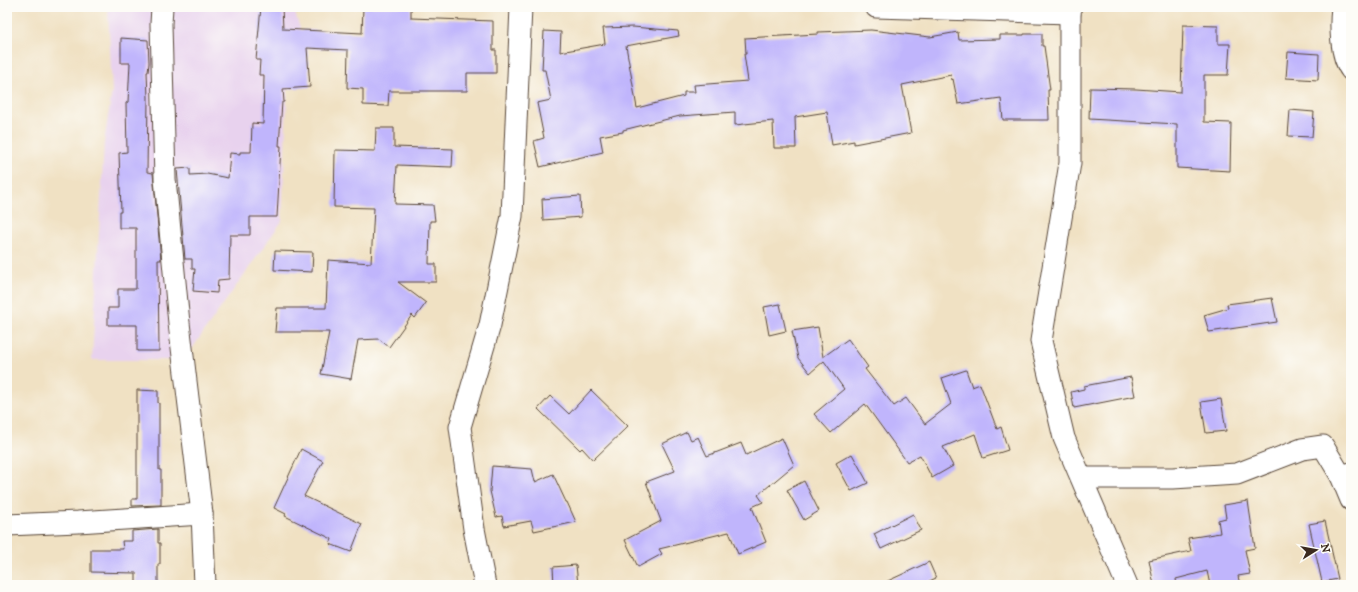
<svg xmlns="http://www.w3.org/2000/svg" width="1358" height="592" font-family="'IM FELL DW Pica',serif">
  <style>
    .built { fill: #e8d2ee }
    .building { fill: #c0b5fc }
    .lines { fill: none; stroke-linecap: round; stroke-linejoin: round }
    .minor-casing { stroke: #564537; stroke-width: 23 }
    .minor { stroke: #fff; stroke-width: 21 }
  </style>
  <rect width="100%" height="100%" fill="#fdfcf7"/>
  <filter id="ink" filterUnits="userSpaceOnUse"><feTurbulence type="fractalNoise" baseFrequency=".025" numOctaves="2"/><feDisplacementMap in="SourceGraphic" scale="8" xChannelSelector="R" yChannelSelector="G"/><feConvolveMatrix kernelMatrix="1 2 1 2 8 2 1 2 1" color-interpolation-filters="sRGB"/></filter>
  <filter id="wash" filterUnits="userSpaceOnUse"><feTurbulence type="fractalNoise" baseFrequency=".012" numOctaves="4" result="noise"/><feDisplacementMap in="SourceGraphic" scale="16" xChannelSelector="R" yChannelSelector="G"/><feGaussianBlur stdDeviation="0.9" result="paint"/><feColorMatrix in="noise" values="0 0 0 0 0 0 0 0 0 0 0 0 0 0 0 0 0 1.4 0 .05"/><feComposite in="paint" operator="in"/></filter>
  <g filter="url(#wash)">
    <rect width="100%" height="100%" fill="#f0e1c3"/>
    <path class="built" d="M108,7H293L300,28L295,60L288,76L282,221L184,360H92L104,143L112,91Z"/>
    <g id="blocks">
      <g class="building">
        <path d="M261,7H282L283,29L362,33L363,7H411V18L493,21V50H496V73H467V91H389L388,106L363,105V89L347,88L348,50L307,48L310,87L283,89L284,102H282L279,146H281L277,217H250V235H230L229,279L218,280L217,293L193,291L195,269H192V259H185L177,169L190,168V175L207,174L228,178L230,153L240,154V152H251L252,123L263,124L264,75H259L260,60H256Z"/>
        <path d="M1183,25L1218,26V44H1230L1228,75H1204V122L1231,123L1230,171L1177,168V124L1089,119L1090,88L1136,89L1181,92Z"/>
        <path d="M633,27L678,31L679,36L626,46L637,108L684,96V92H695L694,85L748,81L744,54H746L745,38L818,34V32L871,30L930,37L958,32L959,40L1000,39V35H1024V34H1042V46H1044L1050,90H1048L1049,120H1003L1001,98L958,104L953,79L952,80L951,75L902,85L911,133L854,144V141L832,145L827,112L795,117L796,148H774L773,121L735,125V112L680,116L623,130V132L600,136L603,152L540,167L534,141L544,138L537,103L551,100L545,70H542L544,31L561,32L560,52L605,44L603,28Z"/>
        <path d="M121,38L148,40L149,63L148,72H147L148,98L147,172L153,173L161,260H158L159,351H137V325H108V308H118V289H136V228H119V212H121L119,153L127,152L126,103L128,102L130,63H121Z"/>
        <path d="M1288,52L1319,54L1318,80L1286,78Z"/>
        <path d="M1290,110L1314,112L1312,137L1288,136Z"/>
        <path d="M376,128H394V147L453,149L452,167L397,165L395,204L433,205L435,221H430L429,264H436V282H398L426,303L415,318L412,315L389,347L379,339L358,340L351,379L321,374L329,332H275L277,308H326L328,260L371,263L374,208L334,207L335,150L375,151Z"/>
        <path d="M580,196L581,217L543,220L542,199Z"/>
        <path d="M275,251L313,252L312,272L274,270Z"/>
        <path d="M1272,298L1277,322L1209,332L1204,315L1228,308L1227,304Z"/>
        <path d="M780,304L786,331L769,335L764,307Z"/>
        <path d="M818,327L823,357L848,339L868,367L865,369L894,406L906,398L925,424L951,404L942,378L966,370L972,387L980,384L997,429L1001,427L1008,450L983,458L975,434L943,447L953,466L932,478L920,455L907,462L865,404L831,433L814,414L844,389L824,361L810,373L798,358L792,331Z"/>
        <path d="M1131,377L1135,396L1074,408L1071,392L1084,389V386Z"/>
        <path d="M137,390L158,391V403H159V470H161V505L132,506V499H137Z"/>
        <path d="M591,390L628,426L593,460L582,448L580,450L538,409L550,396L569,414Z"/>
        <path d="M1221,399L1226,431L1206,433L1201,402Z"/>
        <path d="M687,432L691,440L698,437L707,456L741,443L746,455L782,438L794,465L758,495L763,502L752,507L766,542L738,554L729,532L659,549L662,554L638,567L625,540L661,521L646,482L675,471L662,444Z"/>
        <path d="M301,449L323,461L304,496L362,524L351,552L330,544L332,539L285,516L286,514L274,508Z"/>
        <path d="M852,454L868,483L851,491L836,463Z"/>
        <path d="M492,466L532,469L535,482L553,474L566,502H567L576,522L534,531L531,521L504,526L502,516L496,517L490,491Z"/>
        <path d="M804,481L819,511L804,520L787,490Z"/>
        <path d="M1248,501L1255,548L1245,550L1250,574L1238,576L1240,585H1210L1207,571L1176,579L1177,585H1154L1149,560L1191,551L1188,538L1220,533L1218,520L1226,518L1224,505Z"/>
        <path d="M913,514L921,530L881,549L874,534Z"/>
        <path d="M1325,521L1338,579L1322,582L1309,524Z"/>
        <path d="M158,529V543H160V564H158V585H136V573L91,572V549H123L122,541H132V531Z"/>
        <path d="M929,562L936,578L921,585H879Z"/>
        <path d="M576,565L578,585H554L553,567Z"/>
      </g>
    </g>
  </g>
  <g filter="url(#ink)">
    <use href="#blocks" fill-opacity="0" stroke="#564537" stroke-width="1"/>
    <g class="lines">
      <defs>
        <g id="minor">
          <path d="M162,7L161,24L165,179L179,323L202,514L205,585"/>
          <path d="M876,7L1070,13"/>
          <path d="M1070,7V163L1041,341L1064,438L1127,585"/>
          <path d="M1342,7C1340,24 1340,56 1351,70"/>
          <path d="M1351,473L1341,476L1351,500"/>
          <path d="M1082,478H1173L1237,474L1302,449L1323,446L1341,476"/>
          <path d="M7,525L78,522L202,514"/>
          <path d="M485,585L474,529L460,427L490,325L512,216L521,7"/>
        </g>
      </defs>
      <use href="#minor" class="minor-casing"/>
      <use href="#minor" class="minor"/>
    </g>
  </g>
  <rect width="1358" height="592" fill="none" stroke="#fdfcf7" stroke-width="24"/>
  <g transform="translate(1316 550) rotate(79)" stroke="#fdfcf7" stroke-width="3" paint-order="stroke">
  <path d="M0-3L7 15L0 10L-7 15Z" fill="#3b2a1e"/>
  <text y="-6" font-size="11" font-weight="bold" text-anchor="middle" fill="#3b2a1e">N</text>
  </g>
</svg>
